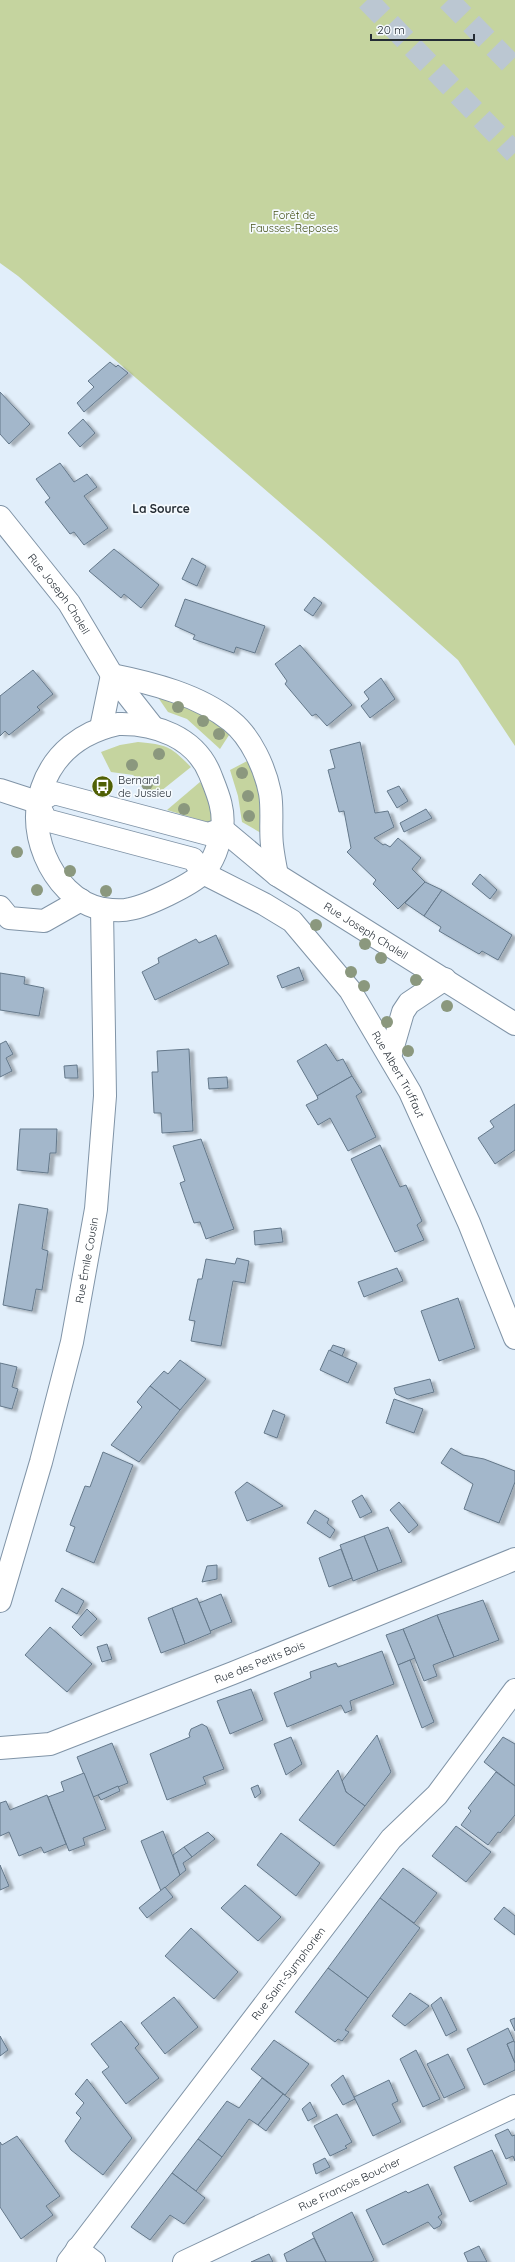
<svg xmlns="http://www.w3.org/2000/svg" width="515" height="2262" font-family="Quicksand,sans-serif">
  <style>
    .green { fill: #c5d49f }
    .building { fill: #a3b7cb; stroke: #64788a; filter: url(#shadow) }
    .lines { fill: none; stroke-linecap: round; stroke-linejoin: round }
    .highway-tunnel { stroke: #bbc7d2; stroke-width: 22; stroke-dasharray: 22 11; stroke-linecap: butt }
    .minor-casing { stroke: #8094a7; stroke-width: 24 }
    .minor { stroke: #fff; stroke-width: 22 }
    .tree { fill: #8b987e }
    .labels { text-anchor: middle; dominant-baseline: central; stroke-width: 3.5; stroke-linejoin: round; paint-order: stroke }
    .park-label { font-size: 11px; fill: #455118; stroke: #f5fafe }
    .street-label { font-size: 11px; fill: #242c34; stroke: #f5fafe }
    .poi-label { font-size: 11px; fill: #242c34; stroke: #f5fafe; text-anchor: start }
    .neighbourhood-label { font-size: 12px; font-weight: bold; fill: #242c34; stroke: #f5fafe }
  </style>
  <defs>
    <filter id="shadow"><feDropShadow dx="4.5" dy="2.5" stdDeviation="1" flood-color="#0004"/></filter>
  </defs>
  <rect width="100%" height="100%" fill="#e1eefa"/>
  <g class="green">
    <path d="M0,0H515V746L458,660L321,538L18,276L0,263Z"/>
    <path d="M157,696L200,710L231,732L220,749L187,719L168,712Z"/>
    <path d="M138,742C168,745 170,746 191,767L156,795L133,775L111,772L101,752L120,745Z"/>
    <path d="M251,759L264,799L261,833L242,822L238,796L230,770Z"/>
    <path d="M200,782L213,803V824L167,810Z"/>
  </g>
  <g class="building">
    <path d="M110,362L116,367L118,365L128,373L84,412L77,403L94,387L88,381Z"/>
    <path d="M0,392L30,424L9,444L0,434Z"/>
    <path d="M83,419L95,433L80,447L68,433Z"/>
    <path d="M60,463L74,482L87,474L97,487L84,496L108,528L84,545L74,532L70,534L45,502L50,498L36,479Z"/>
    <path d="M114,549L159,585L141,608L124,594L121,598L89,571Z"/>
    <path d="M192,558L206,566L197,586L182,579Z"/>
    <path d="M314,597L322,603L313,616L304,610Z"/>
    <path d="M185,599L265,626L255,653L236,647L234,653L193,639L195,635L175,626Z"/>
    <path d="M300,645L352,705L327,726L316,714L312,716L285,684L287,681L275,664Z"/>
    <path d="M33,670L53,694L37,707L40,710L9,735L5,731L0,736V696Z"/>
    <path d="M381,678L395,699L370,718L361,706L369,699L364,692Z"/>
    <path d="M360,742L375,813L388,811L394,827L374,838L383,845L385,844L390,847L398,838L421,858L412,869L425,882L398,909L373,884L376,880L347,852L351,848L344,811L339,812L328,770L335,768L330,750Z"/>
    <path d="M399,786L408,801L397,808L387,791Z"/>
    <path d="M426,809L432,818L404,832L400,823Z"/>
    <path d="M480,874L497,890L490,899L472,884Z"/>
    <path d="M425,882L442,890L424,916L405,903Z"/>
    <path d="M442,890L512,935L498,960L482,951L479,954L439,931L441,927L424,916Z"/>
    <path d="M216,935L229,964L155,1000L142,972L159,963L158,958L196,939L199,943Z"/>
    <path d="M299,967L304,980L282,988L277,976Z"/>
    <path d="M0,973L25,977L24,984L44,988L39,1016L0,1010Z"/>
    <path d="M6,1041L13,1054L6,1058L12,1071L0,1077V1044Z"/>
    <path d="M326,1044L337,1061L343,1059L352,1076L317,1096L297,1061Z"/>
    <path d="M189,1049L193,1131L162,1133L161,1113H154L152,1072H158L157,1051Z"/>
    <path d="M77,1065L78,1078H65L64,1066Z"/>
    <path d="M352,1076L362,1092L356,1096L376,1137L348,1151L330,1118L318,1125L306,1105L318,1099L317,1096Z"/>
    <path d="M227,1077L228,1088L209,1089L208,1078Z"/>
    <path d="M515,1104V1150L495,1164L478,1138L494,1127L490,1121Z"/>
    <path d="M20,1129H57L56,1153H50L48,1173L17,1170Z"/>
    <path d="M201,1139L234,1229L206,1239L200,1222L194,1223L180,1183L185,1181L173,1146Z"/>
    <path d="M380,1145L400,1187L406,1185L422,1221L417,1225L424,1240L395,1252L351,1159Z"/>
    <path d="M19,1204L48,1209L42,1249L48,1251L42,1290L36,1289L32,1311L3,1305Z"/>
    <path d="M281,1228L283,1242L255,1245L254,1231Z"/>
    <path d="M237,1258L249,1261L245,1283L233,1281L221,1346L191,1341L195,1321L189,1320L198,1279H202L206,1259L235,1264Z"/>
    <path d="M397,1268L403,1281L364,1297L358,1282Z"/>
    <path d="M458,1298L475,1348L439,1361L421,1311Z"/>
    <path d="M333,1345L345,1349L342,1356L330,1351Z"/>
    <path d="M329,1350L357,1363L348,1383L320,1370Z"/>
    <path d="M180,1360L206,1379L180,1410L150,1386L164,1371L168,1374Z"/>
    <path d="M0,1363L17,1367L12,1387L18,1389L12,1409L0,1406Z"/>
    <path d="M430,1379L434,1392L408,1399L396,1394L394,1388Z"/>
    <path d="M150,1386L180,1410L139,1462L111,1445L142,1407L137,1402Z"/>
    <path d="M394,1399L423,1409L414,1433L386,1423Z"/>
    <path d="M273,1410L285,1415L277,1438L264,1433Z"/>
    <path d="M451,1448L463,1455L484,1459L515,1471V1482L499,1523L464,1509L473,1484L441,1463Z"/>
    <path d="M103,1452L133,1465L94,1563L66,1551L75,1527L70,1525L85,1486L90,1487Z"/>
    <path d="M247,1482L283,1506L247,1521L235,1492Z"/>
    <path d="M362,1495L372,1512L360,1518L352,1501Z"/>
    <path d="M399,1502L418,1525L409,1533L390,1510Z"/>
    <path d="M315,1510L329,1519L327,1523L335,1530L330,1538L307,1523Z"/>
    <path d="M388,1527L402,1562L378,1571L364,1536Z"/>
    <path d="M364,1536L378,1571L353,1581L340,1545Z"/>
    <path d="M341,1549L352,1578L329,1587L319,1558Z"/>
    <path d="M217,1565V1579L202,1582L207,1566Z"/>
    <path d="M62,1588L84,1601L77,1614L55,1601Z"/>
    <path d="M221,1594L232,1622L210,1631L199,1603Z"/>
    <path d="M197,1598L211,1633L185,1644L172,1608Z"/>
    <path d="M483,1600L499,1640L454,1657L437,1615Z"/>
    <path d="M172,1608L185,1644L161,1653L148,1618Z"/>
    <path d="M87,1609L97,1619L81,1636L72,1627Z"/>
    <path d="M437,1615L454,1657L433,1665L437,1676L424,1681L403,1629Z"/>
    <path d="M50,1627L92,1664L67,1692L25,1655Z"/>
    <path d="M403,1629L415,1658L398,1665L386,1635Z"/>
    <path d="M107,1644L112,1659L102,1662L97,1647Z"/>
    <path d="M382,1651L394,1684L350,1701L352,1710L345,1713L341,1705L287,1727L274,1693L311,1678L310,1672L336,1663L338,1667Z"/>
    <path d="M410,1660L434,1722L422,1728L398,1665Z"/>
    <path d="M251,1689L263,1720L230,1734L217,1701Z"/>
    <path d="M202,1724L207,1727L224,1769L203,1777L206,1784L167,1800L150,1754L190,1737L189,1734L191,1729Z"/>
    <path d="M377,1735L391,1772L365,1806L346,1792L342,1781Z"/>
    <path d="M291,1737L302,1764L286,1775L274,1744Z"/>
    <path d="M503,1737L515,1744V1786L484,1762Z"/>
    <path d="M112,1743L128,1783L93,1797L77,1757Z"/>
    <path d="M338,1770L346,1792L365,1806L334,1846L299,1820Z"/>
    <path d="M496,1772L515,1786V1815L500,1833L498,1832L488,1845L461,1825L471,1811L468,1808Z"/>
    <path d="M84,1773L106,1829L83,1838L85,1845L69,1851L48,1797L64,1791L61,1782Z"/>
    <path d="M258,1785L261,1793L255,1798L251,1788Z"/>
    <path d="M118,1786L120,1791L101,1800L98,1795Z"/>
    <path d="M47,1795L66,1844L44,1853L41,1847L19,1856L9,1832L0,1836V1803L6,1801L10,1810Z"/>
    <path d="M456,1826L491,1852L466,1882L432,1856Z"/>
    <path d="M163,1831L180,1875L161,1891L141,1841Z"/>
    <path d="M208,1832L215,1839L192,1857L184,1847Z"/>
    <path d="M281,1833L320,1863L296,1896L257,1865Z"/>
    <path d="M184,1847L192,1857L183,1863L186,1870L180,1875L173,1855Z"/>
    <path d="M0,1865L9,1886L0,1890Z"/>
    <path d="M403,1868L437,1893L414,1923L380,1898Z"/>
    <path d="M245,1885L281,1917L258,1941L221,1908Z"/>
    <path d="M165,1887L173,1897L147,1918L139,1908Z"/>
    <path d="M380,1898L420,1928L368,1998L328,1968Z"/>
    <path d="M504,1907L515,1916V1935L494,1919Z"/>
    <path d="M191,1928L238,1972L214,1999L165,1956Z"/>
    <path d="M328,1968L368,1998L345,2030L349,2032L342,2041L338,2039L335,2042L295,2012Z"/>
    <path d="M410,1993L429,2006L405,2026L392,2016Z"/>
    <path d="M174,1997L198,2027L165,2054L141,2023Z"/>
    <path d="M441,1997L457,2030L446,2036L431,2005Z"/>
    <path d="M515,2018V2031L510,2020Z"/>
    <path d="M121,2021L139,2044L135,2048L159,2078L126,2104L102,2072L109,2067L91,2044Z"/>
    <path d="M508,2028L514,2041L507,2044L515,2063V2070L484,2085L467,2049Z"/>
    <path d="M0,2036L8,2050L0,2056Z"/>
    <path d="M274,2040L309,2064L285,2095L251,2069Z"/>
    <path d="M514,2041L515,2043V2063L507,2044Z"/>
    <path d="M416,2050L440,2099L423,2107L400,2059Z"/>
    <path d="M448,2054L465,2088L444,2098L427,2064Z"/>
    <path d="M343,2075L355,2099L343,2105L331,2085Z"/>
    <path d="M262,2078L283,2094L258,2125L249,2119L222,2157L198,2139L227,2101L239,2108Z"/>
    <path d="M87,2079L132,2138L103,2175L71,2150L65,2141L81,2118L76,2113L84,2103L75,2094Z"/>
    <path d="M389,2080L398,2101L392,2104L401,2122L373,2136L354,2097Z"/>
    <path d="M283,2094L290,2099L266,2131L258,2125Z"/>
    <path d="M310,2102L317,2116L308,2121L302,2109Z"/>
    <path d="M337,2114L352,2142L345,2146L347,2148L330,2156L314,2126Z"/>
    <path d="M508,2129L512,2136L515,2135V2161L513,2156L506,2159L495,2135Z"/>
    <path d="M17,2136L60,2196L46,2206L53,2215L21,2239L0,2207V2142L2,2145Z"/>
    <path d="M198,2139L222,2157L196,2191L172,2173Z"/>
    <path d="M492,2150L507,2184L470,2202L454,2167Z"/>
    <path d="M325,2158L330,2167L316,2174L313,2164Z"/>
    <path d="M172,2173L205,2198L184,2224L170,2215L150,2240L131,2227Z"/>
    <path d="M428,2184L442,2214L438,2217L442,2222L440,2226L434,2229L428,2222L383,2245L366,2210L406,2191L408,2193Z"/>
    <path d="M352,2212L374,2260L371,2262H326L312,2233Z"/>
    <path d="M314,2238L326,2262H287L284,2254Z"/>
    <path d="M479,2246L487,2262H468L464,2253Z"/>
    <path d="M269,2254L273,2262H251Z"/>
  </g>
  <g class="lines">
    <g class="highway-tunnel">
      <path d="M367,0L515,153"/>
      <path d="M448,0L515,68"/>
    </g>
    <defs>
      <g id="minor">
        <path id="s1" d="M0,517L69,603L112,675L152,726"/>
        <path d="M112,675C152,683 199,695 231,721C251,737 265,768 270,793C273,810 270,828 272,845C273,855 275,865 277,875"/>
        <path d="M118,724C155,723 195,737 210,774C217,792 225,809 222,829C220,843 213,863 203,873C191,885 147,906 130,909C123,911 110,910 103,909C75,904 55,880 45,856C36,834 34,811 42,788C54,753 82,732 118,724Z"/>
        <path d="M101,728L112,675"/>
        <path d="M0,790L37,802"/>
        <path id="s2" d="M37,802L46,820L193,859L203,873L264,904L292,921L350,990L410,1092L469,1223L515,1338"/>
        <path id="s3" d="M37,802L54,793L208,834L222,829L277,875L515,1024"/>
        <path d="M0,907L9,918L44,921L81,900"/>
        <path d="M390,1057L403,1012L409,1003L445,979"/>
        <path id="s4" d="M0,1601L41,1462L72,1342L96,1209L105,1096L102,909"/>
        <path id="s5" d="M0,1748L50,1744L233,1673L515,1559"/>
        <path d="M77,2249L94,2262"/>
        <path id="s6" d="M68,2262L391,1839L437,1795L515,1690"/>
        <path id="s7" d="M184,2262L515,2106"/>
      </g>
    </defs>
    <use href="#minor" class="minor-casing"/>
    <use href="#minor" class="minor"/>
  </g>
  <g class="tree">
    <circle cx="178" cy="707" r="6"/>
    <circle cx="203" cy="721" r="6"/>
    <circle cx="219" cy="734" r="6"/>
    <circle cx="159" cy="754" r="6"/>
    <circle cx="132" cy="765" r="6"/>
    <circle cx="242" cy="773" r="6"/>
    <circle cx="147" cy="784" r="6"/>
    <circle cx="248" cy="796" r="6"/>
    <circle cx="184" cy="809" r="6"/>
    <circle cx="249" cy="816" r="6"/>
    <circle cx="17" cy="852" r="6"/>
    <circle cx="70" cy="871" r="6"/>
    <circle cx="37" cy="890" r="6"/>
    <circle cx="106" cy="891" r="6"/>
    <circle cx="316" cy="925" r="6"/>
    <circle cx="365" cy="944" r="6"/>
    <circle cx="381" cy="958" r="6"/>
    <circle cx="351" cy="972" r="6"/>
    <circle cx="416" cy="980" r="6"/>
    <circle cx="364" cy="986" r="6"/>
    <circle cx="447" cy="1006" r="6"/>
    <circle cx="387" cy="1022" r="6"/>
    <circle cx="408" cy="1051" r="6"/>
  </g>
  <defs>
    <symbol id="bus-disc" viewBox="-11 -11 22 22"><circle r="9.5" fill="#506004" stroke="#f5fafe"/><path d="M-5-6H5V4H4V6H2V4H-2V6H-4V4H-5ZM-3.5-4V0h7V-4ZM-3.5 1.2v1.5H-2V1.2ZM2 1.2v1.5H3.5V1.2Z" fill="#fff"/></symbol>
  </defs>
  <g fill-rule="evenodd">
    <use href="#bus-disc" x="90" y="774" width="25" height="25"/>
  </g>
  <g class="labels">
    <g class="park-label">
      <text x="294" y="215">Forêt de<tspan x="294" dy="13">Fausses-Reposes</tspan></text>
    </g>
    <g class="street-label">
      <text stroke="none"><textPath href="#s1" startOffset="97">Rue Joseph Chaleil</textPath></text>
      <text stroke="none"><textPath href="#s3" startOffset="370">Rue Joseph Chaleil</textPath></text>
      <text stroke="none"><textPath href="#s2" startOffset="478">Rue Albert Truffaut</textPath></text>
      <text stroke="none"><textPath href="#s4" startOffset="352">Rue Émile Cousin</textPath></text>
      <text stroke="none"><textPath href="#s5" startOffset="275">Rue des Petits Bois</textPath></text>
      <text stroke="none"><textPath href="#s6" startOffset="363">Rue Saint-Symphorien</textPath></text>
      <text stroke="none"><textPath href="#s7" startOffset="183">Rue François Boucher</textPath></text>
    </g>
    <g class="poi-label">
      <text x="118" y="780">Bernard<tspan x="118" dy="13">de Jussieu</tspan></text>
    </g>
    <g class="neighbourhood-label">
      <text x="161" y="508">La Source</text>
    </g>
  </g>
  <path d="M371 34v6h103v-6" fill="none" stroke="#242c34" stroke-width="2"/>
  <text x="377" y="34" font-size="12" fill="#242c34" stroke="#f5fafe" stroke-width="3" paint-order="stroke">20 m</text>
</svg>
